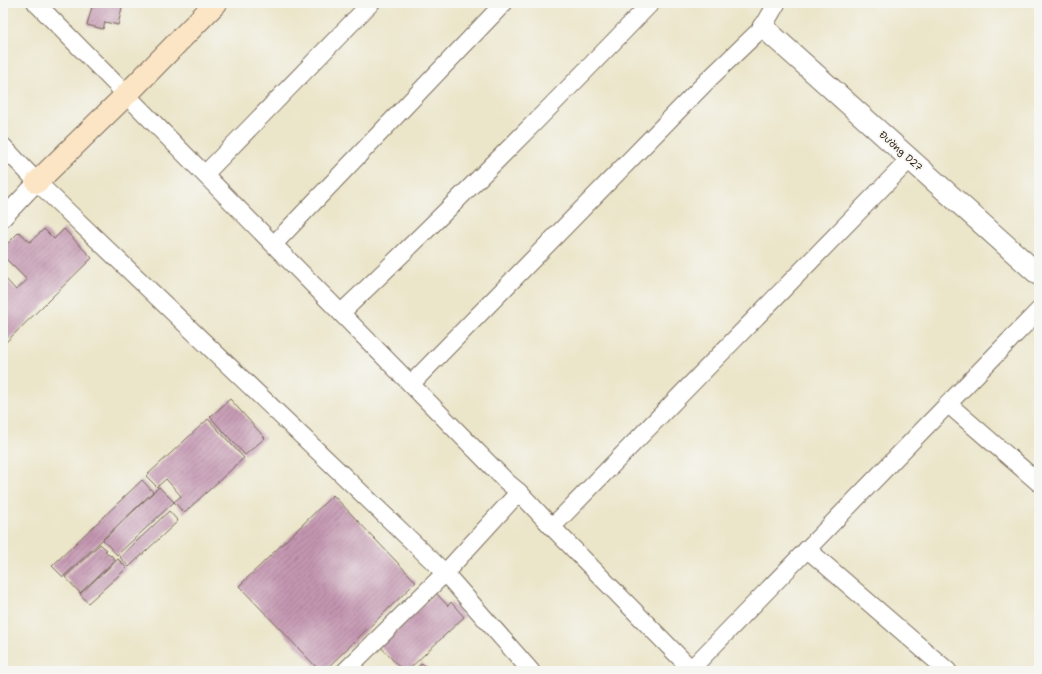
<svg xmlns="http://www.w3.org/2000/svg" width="1042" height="674" font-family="'Shantell Sans',sans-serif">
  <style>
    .building { fill: url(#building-hatch) }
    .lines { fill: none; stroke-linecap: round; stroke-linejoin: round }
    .minor-casing { stroke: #796b5a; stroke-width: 19 }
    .tertiary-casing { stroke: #796b5a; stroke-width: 23 }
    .secondary-casing { stroke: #796b5a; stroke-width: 24 }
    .minor { stroke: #fff; stroke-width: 17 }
    .tertiary { stroke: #fff; stroke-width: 21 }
    .secondary { stroke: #fce5c4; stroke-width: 22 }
    .labels { text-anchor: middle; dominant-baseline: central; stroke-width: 3.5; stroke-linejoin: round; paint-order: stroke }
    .street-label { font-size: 10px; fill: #3b2a1e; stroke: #f6f6f2 }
  </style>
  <defs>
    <pattern id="building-hatch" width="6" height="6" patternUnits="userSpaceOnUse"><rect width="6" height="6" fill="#c395b0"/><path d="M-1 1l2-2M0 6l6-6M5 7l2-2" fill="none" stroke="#a07a8f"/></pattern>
  </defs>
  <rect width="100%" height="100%" fill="#f6f6f2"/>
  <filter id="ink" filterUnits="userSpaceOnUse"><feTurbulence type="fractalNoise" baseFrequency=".025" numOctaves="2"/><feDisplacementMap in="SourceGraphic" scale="8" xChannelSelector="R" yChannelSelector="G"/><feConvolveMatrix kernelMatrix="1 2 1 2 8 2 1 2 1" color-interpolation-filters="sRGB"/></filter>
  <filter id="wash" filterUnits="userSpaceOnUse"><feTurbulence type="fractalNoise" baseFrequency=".012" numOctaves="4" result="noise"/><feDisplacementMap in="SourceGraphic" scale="16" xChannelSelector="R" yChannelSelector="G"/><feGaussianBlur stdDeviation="0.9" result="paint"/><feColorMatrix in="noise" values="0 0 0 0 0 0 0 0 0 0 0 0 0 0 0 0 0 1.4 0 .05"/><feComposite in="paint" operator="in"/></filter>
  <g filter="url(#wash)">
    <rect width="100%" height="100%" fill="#ebe5c9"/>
    <g id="blocks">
      <g class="building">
        <path d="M93,3H123L118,25L105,22L103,29L87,25Z"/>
        <path d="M44,229L54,239L64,229L92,258L3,345V276L16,290L27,280L3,256V248L19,232L30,242Z"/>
        <path d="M230,399L265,438L245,455L210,417Z"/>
        <path d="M208,419L244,458L184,513L174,502L181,496L166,479L157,487L146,476Z"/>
        <path d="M142,480L153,492L63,577L52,566Z"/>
        <path d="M159,487L174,502L117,555L103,540Z"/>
        <path d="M333,495L416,582L324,671H320L239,586Z"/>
        <path d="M169,511L178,521L129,567L120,557Z"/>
        <path d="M100,544L107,550L105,551L110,556L111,555L115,560L80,593L65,577Z"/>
        <path d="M118,559L127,568L88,603L80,594Z"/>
        <path d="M436,593L448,606L451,602L464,617L407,671H403L380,646Z"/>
        <path d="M422,663L430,671H414Z"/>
      </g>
    </g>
  </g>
  <g filter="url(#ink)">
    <use href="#blocks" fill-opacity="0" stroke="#796b5a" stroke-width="1"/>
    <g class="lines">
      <defs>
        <g id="minor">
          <path d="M36,3L507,482L519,492L552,527L693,671"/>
          <path d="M3,146L37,182L445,573L531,671"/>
          <path d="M205,174L371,3"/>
          <path d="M3,218L37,182"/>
          <path d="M274,244L504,3"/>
          <path d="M341,313C447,212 550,108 651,3"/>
          <path d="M411,384L709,79L763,27L777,3"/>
          <path d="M948,404L1039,483"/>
          <path d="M552,527L910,159"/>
          <path d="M807,549L948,671"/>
          <path d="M691,669L1039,310"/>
          <path d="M345,671L445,573L519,492"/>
        </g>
        <path id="tertiary" d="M763,27L1039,275"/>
        <path id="secondary" d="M37,182L126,95L216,3"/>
      </defs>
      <use href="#minor" class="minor-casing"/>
      <use href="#tertiary" class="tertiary-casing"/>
      <use href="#secondary" class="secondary-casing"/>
      <use href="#minor" class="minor"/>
      <use href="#tertiary" class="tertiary"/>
      <use href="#secondary" class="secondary"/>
    </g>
  </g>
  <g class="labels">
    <g class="street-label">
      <text transform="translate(901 151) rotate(42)">Đường D27</text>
    </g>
  </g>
  <rect width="1042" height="674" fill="none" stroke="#f6f6f2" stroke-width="16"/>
</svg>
